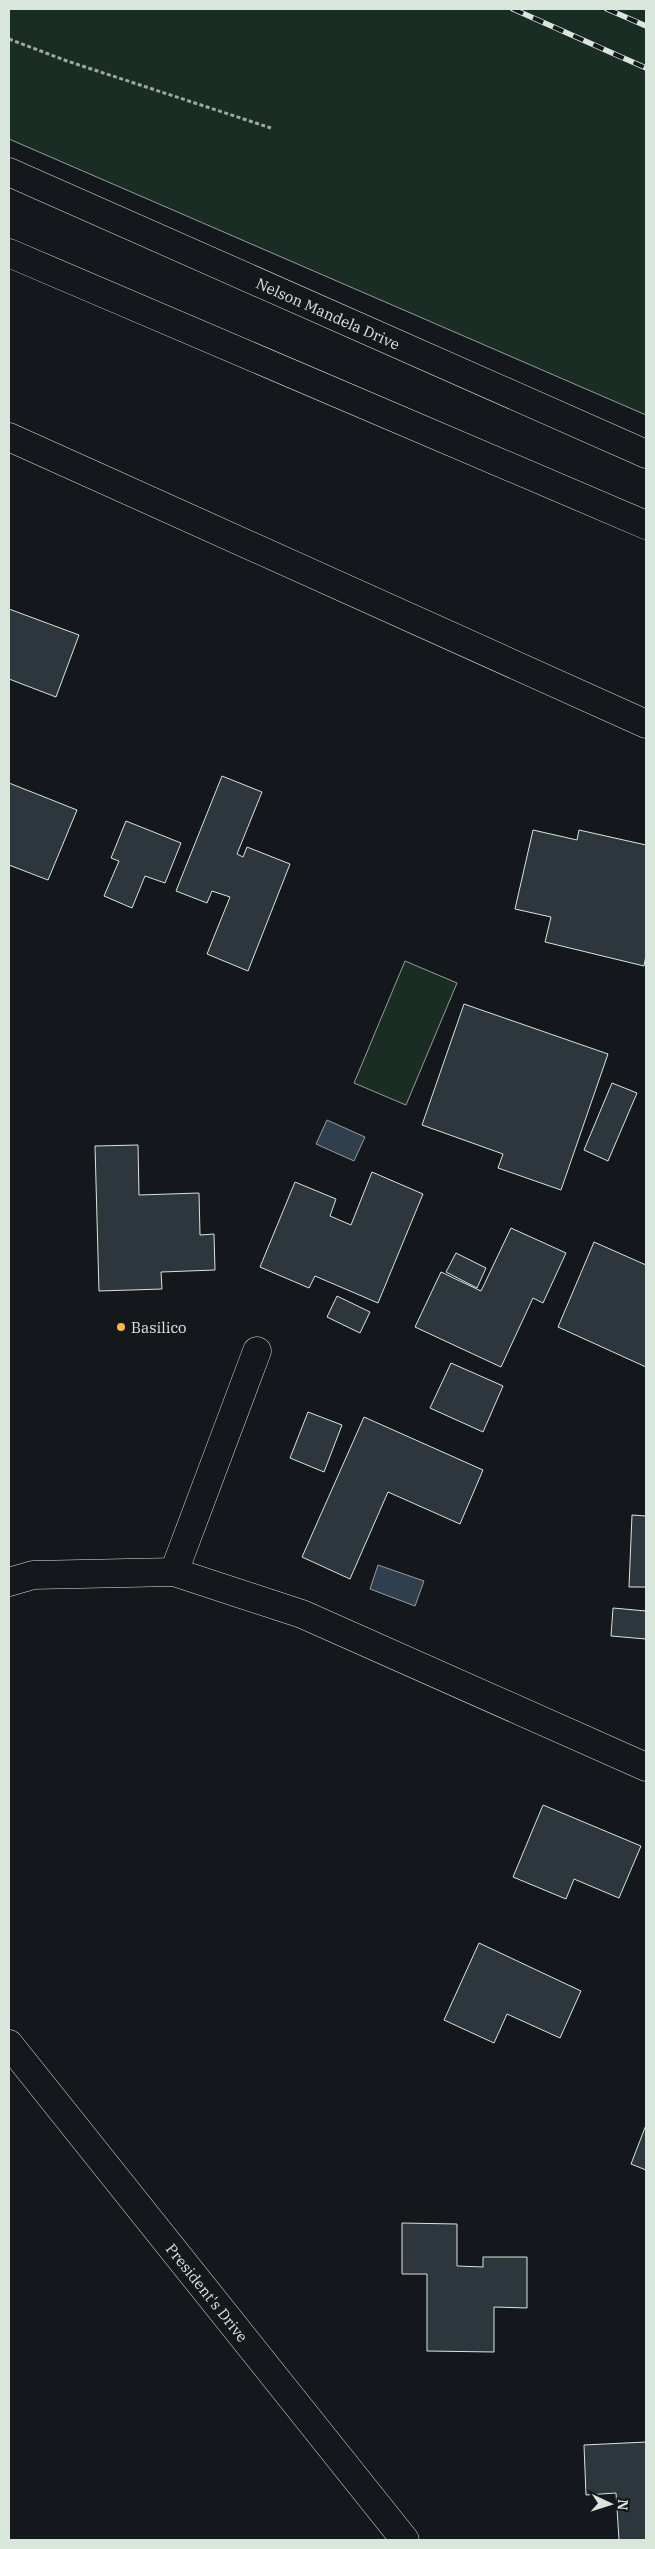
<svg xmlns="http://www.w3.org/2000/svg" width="655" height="2549" font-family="'IBM Plex Serif',serif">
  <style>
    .green { fill: #1a2d24; stroke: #939e99 }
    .water { fill: #2f3f4d; stroke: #939e99 }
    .building { fill: #2c363c; stroke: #d8e6dc }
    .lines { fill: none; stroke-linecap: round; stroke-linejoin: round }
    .minor-casing { stroke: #d8e6dc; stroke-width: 29 }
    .major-casing { stroke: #d8e6dc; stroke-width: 29 }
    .path { stroke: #9da8a2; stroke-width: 3; stroke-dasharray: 4 2.5; stroke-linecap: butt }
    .minor { stroke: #14181c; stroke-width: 28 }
    .major { stroke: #14181c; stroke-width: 28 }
    .rail-casing { stroke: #d8e6dc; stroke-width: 5.5 }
    .rail { stroke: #14181c; stroke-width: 4; stroke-dasharray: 11; stroke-linecap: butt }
    .poi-dot { fill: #ffb74d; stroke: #14181c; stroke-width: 2 }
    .labels { text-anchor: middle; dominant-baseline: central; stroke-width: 4; stroke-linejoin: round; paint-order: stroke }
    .street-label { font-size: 15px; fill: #d8e6dc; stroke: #14181c }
    .poi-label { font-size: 15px; fill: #d8e6dc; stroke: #14181c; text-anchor: start }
  </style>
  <rect width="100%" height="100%" fill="#14181c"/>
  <g class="green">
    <path d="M9,9H646V415L9,139Z"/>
    <path d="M405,961L457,983L406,1105L354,1083Z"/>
  </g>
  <g class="water">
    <path d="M327,1120L365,1137L354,1161L316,1144Z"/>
    <path d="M378,1565L424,1581L415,1606L370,1589Z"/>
  </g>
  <g class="building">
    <path d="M9,609L79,635L56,697L9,679Z"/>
    <path d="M222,776L262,792L237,854L243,857L247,847L290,864L248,971L207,954L230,897L212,891L207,903L176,891Z"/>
    <path d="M9,783L77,810L48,880L9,865Z"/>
    <path d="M126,821L181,843L165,883L145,876L132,908L104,896L119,861L111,858Z"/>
    <path d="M533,830L577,840L579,830L646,845V955L644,966L545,942L551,917L515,909Z"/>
    <path d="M464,1004L608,1054L561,1190L498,1168L503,1154L422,1125Z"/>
    <path d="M612,1083L637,1093L608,1161L584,1150Z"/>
    <path d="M138,1145L139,1195L199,1193L200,1235L214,1234L215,1270L161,1272L162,1289L99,1291L95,1146Z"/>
    <path d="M372,1172L423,1194L378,1303L315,1276L309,1288L260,1267L295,1182L336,1199L330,1216L351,1225Z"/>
    <path d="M511,1228L566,1253L543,1303L533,1298L501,1367L415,1327L441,1272L481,1291Z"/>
    <path d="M594,1242L646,1265V1367L558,1327Z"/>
    <path d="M456,1253L486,1268L477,1288L446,1272Z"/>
    <path d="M337,1296L370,1312L360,1333L327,1317Z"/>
    <path d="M451,1363L503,1386L483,1432L430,1408Z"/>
    <path d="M308,1412L342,1425L324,1472L290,1458Z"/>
    <path d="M364,1417L483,1470L460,1524L388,1492L350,1579L302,1557Z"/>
    <path d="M646,1494V1587H629L632,1515L646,1516Z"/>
    <path d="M613,1608L646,1611V1639L611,1636Z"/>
    <path d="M543,1805L641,1846L619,1898L574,1879L566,1899L513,1877Z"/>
    <path d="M479,1943L581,1991L560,2038L507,2014L494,2043L444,2020Z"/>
    <path d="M646,2125V2170L631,2164Z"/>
    <path d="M402,2223L457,2224V2266L483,2267V2257H527V2308L494,2307V2352L427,2351V2274H402Z"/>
    <path d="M646,2442V2540H619L616,2493L586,2495L584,2445Z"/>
  </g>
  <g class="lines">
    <defs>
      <g id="minor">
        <path d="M9,437L646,724"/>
        <path d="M174,1572L257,1351"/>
        <path d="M9,1582L33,1575L174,1572L302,1614L646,1767"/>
        <path id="s1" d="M9,2044L405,2540"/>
      </g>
      <g id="major">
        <path id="s2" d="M9,172L646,454"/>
        <path d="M9,253L646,525"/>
      </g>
    </defs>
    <use href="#minor" class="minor-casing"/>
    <use href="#major" class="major-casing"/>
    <path class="path" d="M9,39L67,61L271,128"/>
    <use href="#minor" class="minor"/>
    <use href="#major" class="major"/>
    <defs>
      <g id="rail">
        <path d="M513,9L646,68"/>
        <path d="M607,9L646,26"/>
      </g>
    </defs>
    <use href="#rail" class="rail-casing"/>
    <use href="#rail" class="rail"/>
  </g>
  <circle class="poi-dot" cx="121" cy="1327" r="5"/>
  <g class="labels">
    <g class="street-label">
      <text stroke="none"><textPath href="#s2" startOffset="349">Nelson Mandela Drive</textPath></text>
      <text stroke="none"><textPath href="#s1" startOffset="318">President's Drive</textPath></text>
    </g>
    <g class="poi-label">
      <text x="131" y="1327">Basilico</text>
    </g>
  </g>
  <rect width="655" height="2549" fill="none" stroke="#d8e6dc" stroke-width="20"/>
  <g transform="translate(610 2504) rotate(94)" stroke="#14181c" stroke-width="4" paint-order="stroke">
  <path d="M0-4L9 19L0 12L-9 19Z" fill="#d8e6dc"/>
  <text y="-8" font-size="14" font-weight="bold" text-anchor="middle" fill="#d8e6dc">N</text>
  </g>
</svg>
